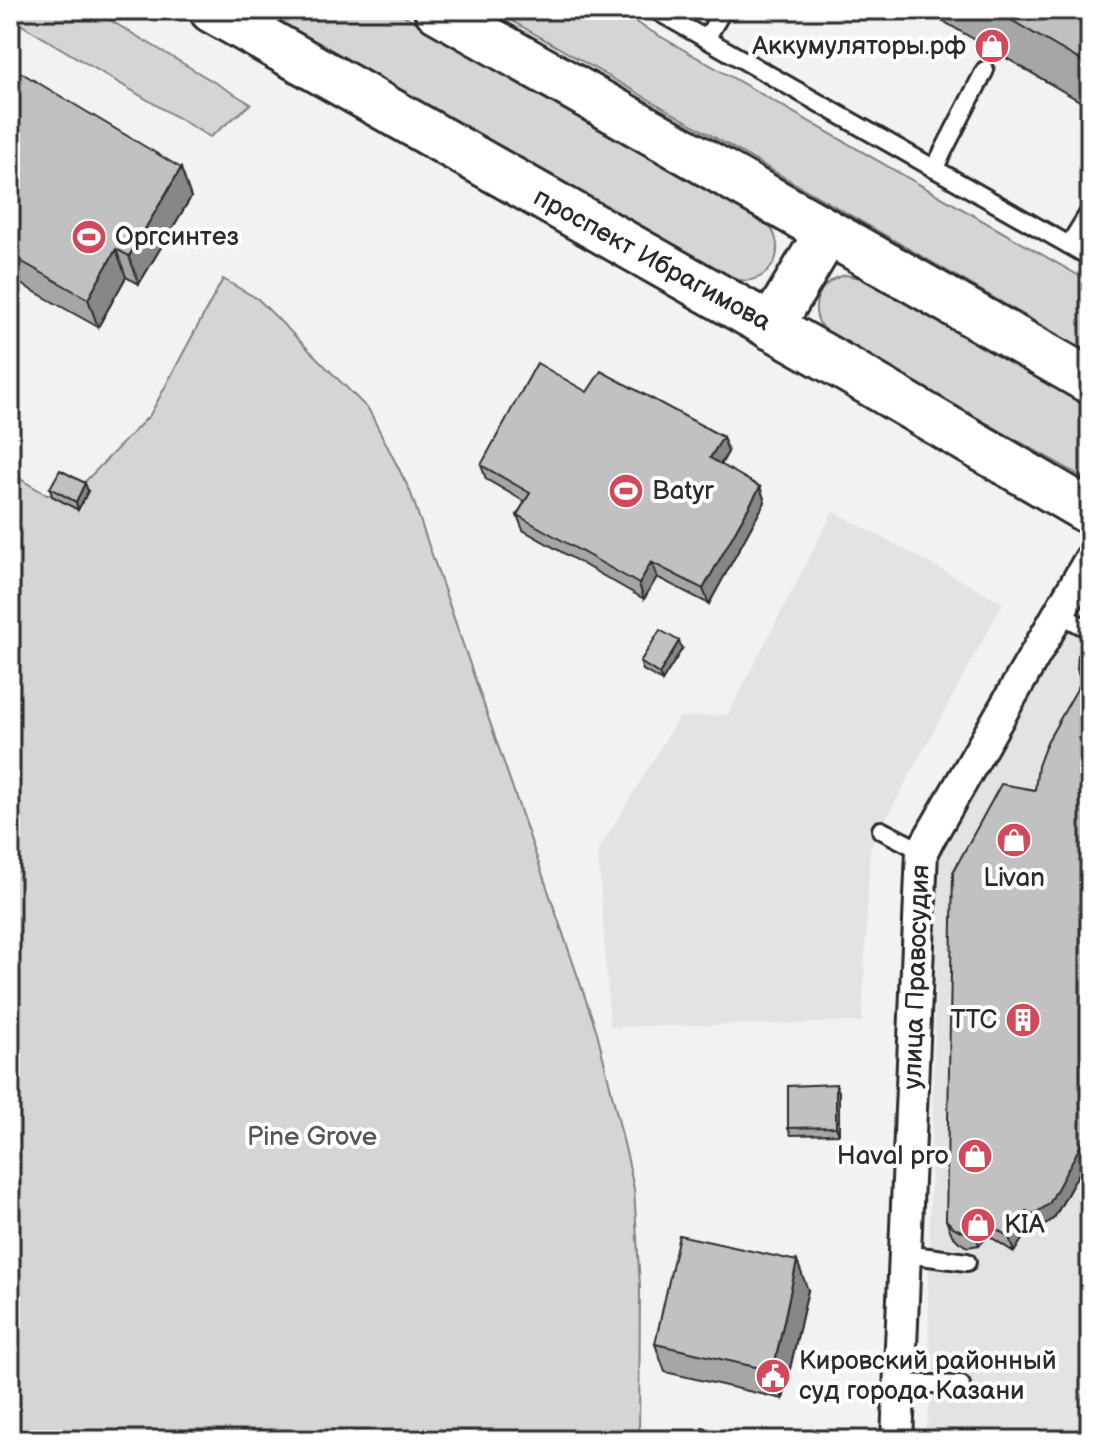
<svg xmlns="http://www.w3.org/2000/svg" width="1100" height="1450" font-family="'Balsamiq Sans',sans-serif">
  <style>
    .built { fill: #e3e3e3 }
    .green { fill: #d5d5d5; stroke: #808080; stroke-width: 2 }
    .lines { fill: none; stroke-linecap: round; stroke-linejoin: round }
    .lane-casing { stroke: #2b2b2b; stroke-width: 22 }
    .street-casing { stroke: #2b2b2b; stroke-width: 36 }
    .primary-casing { stroke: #2b2b2b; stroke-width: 50 }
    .lane { stroke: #fff; stroke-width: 16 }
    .street { stroke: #fff; stroke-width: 30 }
    .primary { stroke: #fff; stroke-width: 44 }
    .wall { fill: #a6a6a6; stroke: #2b2b2b; stroke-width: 2 }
    .shaded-wall { fill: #878787; stroke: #2b2b2b; stroke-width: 2 }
    .building { fill: #c1c1c1; stroke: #2b2b2b; stroke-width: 2 }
    .labels { text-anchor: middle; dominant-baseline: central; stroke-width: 8; stroke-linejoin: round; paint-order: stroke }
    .poi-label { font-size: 26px; fill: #2b2b2b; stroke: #fff; text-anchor: start }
    .street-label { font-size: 26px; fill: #2b2b2b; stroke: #fff }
    .park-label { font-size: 26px; fill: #565656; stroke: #fff }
  </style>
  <rect width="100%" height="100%" fill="#f2f2f2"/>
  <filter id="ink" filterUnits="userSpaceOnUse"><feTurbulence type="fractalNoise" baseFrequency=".0125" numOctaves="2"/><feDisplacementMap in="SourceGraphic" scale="16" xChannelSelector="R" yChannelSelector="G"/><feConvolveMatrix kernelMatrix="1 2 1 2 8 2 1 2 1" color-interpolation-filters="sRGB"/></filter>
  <g filter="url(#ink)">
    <g class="built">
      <path d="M833,511L1003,603L870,848L862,1022L610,1027L598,851L679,717L728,715Z"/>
      <path d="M1090,580V1440H923L930,1406L928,1291L939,854L1058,633Z"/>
    </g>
    <g class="green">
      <path d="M10,10H93L251,104L210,137L10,18Z"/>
      <path d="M255,10H394L766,222C794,252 765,293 728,277Z"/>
      <path d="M493,10H614L1090,282V353Z"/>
      <path d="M846,275L865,279L1090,408V481L827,334C806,312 816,281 846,275Z"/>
      <path d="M223,279L258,299L369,410L410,491L597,1032L627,1156L634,1189L640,1287L639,1440H10V473L47,495L73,494L150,415Z"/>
    </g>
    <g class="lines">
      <defs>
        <g id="lane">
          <path d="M655,10L1090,257"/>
          <path d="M706,39L723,10"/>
          <path d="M934,169L985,70"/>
          <path d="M1069,245L1090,211"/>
          <path d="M1058,613L1090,630"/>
          <path d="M881,830L922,851"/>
          <path d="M905,1254L967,1262"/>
          <path d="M901,1383L961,1385"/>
        </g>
        <path id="street" d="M897,1440L922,851L1090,559"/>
        <g id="primary">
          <path d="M212,10L848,370L1090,512"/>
          <path d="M437,10L1090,381"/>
          <path d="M771,327L827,233"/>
        </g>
      </defs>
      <use href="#lane" class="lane-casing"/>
      <use href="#street" class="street-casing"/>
      <use href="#primary" class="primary-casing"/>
      <use href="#lane" class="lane"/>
      <use href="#street" class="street"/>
      <use href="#primary" class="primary"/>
    </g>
    <g class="wall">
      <path d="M924,10H1090V107Z"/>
      <path d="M10,66L191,197L139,284L126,277L98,327L10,278Z"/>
      <path d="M587,392L723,437L728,452L721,465L760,487L765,502L709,604L657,577L644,599L523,530L517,515L525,502L486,479L481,465Z"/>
      <path d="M50,488L88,491L78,510L52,496Z"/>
      <path d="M682,649L662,681L643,670L640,662Z"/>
      <path d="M1090,649V1153L1054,1218L1040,1229L1031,1225L1014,1252L989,1236L979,1245L968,1247L959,1242L952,1235L946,1220Z"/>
      <path d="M839,1092V1134L791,1135L788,1128Z"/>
      <path d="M808,1290L783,1399L665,1372L655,1344Z"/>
    </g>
    <g class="shaded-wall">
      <path d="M181,168L191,197L139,284L129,256Z"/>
      <path d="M116,249L126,277L98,327L88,299Z"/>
      <path d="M723,437L728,452L715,473L710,458Z"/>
      <path d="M85,483L88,491L78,510L76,502Z"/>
      <path d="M760,487L765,502L709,604L703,589Z"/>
      <path d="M651,562L657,577L644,599L639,584Z"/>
      <path d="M679,641L682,649L662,681L659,674Z"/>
      <path d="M836,1084L839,1092V1134L836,1127Z"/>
      <path d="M1090,1128V1153L1054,1218L1040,1229L1034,1214Z"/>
      <path d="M1026,1211L1031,1225L1014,1252L1009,1237Z"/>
      <path d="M984,1221L989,1236L979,1245L974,1230Z"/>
      <path d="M797,1261L808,1290L783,1399L773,1371Z"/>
    </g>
    <g class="building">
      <path d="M994,10H1090V66Z"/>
      <path d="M10,66L181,168L129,256L116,249L88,299L10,255Z"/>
      <path d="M537,363L587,392L601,371L723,437L710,458L760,487L703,589L651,562L639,584L517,515L530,493L481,465Z"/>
      <path d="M60,470L85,483L76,502L50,488Z"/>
      <path d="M660,630L679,641L659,674L640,662Z"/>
      <path d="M1090,649V1128L1049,1204L1034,1214L1026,1211L1009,1237L984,1221L974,1230L963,1232L953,1227L946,1220L953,872L1001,784L1035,790L1038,766L1047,742L1081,682L1077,669L1078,655Z"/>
      <path d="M836,1084V1127L788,1128V1086Z"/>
      <path d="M679,1235L797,1261L773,1371L655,1344Z"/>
      <path d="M702,1428L769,1440H700Z"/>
    </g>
  </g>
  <defs>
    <symbol id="shop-disc" viewBox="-11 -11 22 22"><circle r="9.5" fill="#d1495b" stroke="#fff"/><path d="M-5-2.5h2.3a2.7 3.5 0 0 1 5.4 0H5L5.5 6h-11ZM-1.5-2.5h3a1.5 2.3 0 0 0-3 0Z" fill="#fff"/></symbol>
    <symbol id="stadium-disc" viewBox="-11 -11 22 22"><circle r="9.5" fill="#d1495b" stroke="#fff"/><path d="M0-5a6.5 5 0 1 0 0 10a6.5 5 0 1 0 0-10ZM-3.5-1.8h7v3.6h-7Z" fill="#fff"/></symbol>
    <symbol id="building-disc" viewBox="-11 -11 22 22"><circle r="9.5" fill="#d1495b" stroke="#fff"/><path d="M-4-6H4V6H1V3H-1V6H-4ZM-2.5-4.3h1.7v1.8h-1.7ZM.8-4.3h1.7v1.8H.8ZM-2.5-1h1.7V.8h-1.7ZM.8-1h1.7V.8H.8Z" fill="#fff"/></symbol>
    <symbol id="civic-disc" viewBox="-11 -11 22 22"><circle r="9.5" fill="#d1495b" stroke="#fff"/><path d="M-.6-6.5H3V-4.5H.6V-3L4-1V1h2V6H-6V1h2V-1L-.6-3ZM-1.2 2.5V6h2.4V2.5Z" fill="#fff"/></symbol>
  </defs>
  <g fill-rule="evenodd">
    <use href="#shop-disc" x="972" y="26" width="40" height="40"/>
    <use href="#stadium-disc" x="69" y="217" width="40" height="40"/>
    <use href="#stadium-disc" x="606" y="471" width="40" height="40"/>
    <use href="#shop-disc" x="994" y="820" width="40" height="40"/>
    <use href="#building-disc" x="1003" y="1000" width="40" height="40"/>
    <use href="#shop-disc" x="955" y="1136" width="40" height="40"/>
    <use href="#shop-disc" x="958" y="1205" width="40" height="40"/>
    <use href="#civic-disc" x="753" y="1356" width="40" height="40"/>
  </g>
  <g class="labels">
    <g class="poi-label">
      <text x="966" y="46" text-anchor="end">Аккумуляторы.рф</text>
      <text x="115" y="237">Оргсинтез</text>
      <text x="652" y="491">Batyr</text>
      <text x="1014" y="878" text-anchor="middle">Livan</text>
      <text x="997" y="1020" text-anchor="end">ТТС</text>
      <text x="949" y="1156" text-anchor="end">Haval pro</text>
      <text x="1004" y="1225">KIA</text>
      <text x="799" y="1361">Кировский районный<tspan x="799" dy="30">суд города Казани</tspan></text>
    </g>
    <g class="street-label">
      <text transform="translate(652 260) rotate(29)">проспект Ибрагимова</text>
      <text transform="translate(917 977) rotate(-88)">улица Правосудия</text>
    </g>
    <g class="park-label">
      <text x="312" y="1137">Pine Grove</text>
    </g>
  </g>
  <rect width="1100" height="1450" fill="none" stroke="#fff" stroke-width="40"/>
  <rect x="20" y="20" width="1060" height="1410" fill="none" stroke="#2b2b2b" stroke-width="3" filter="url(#ink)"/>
</svg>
